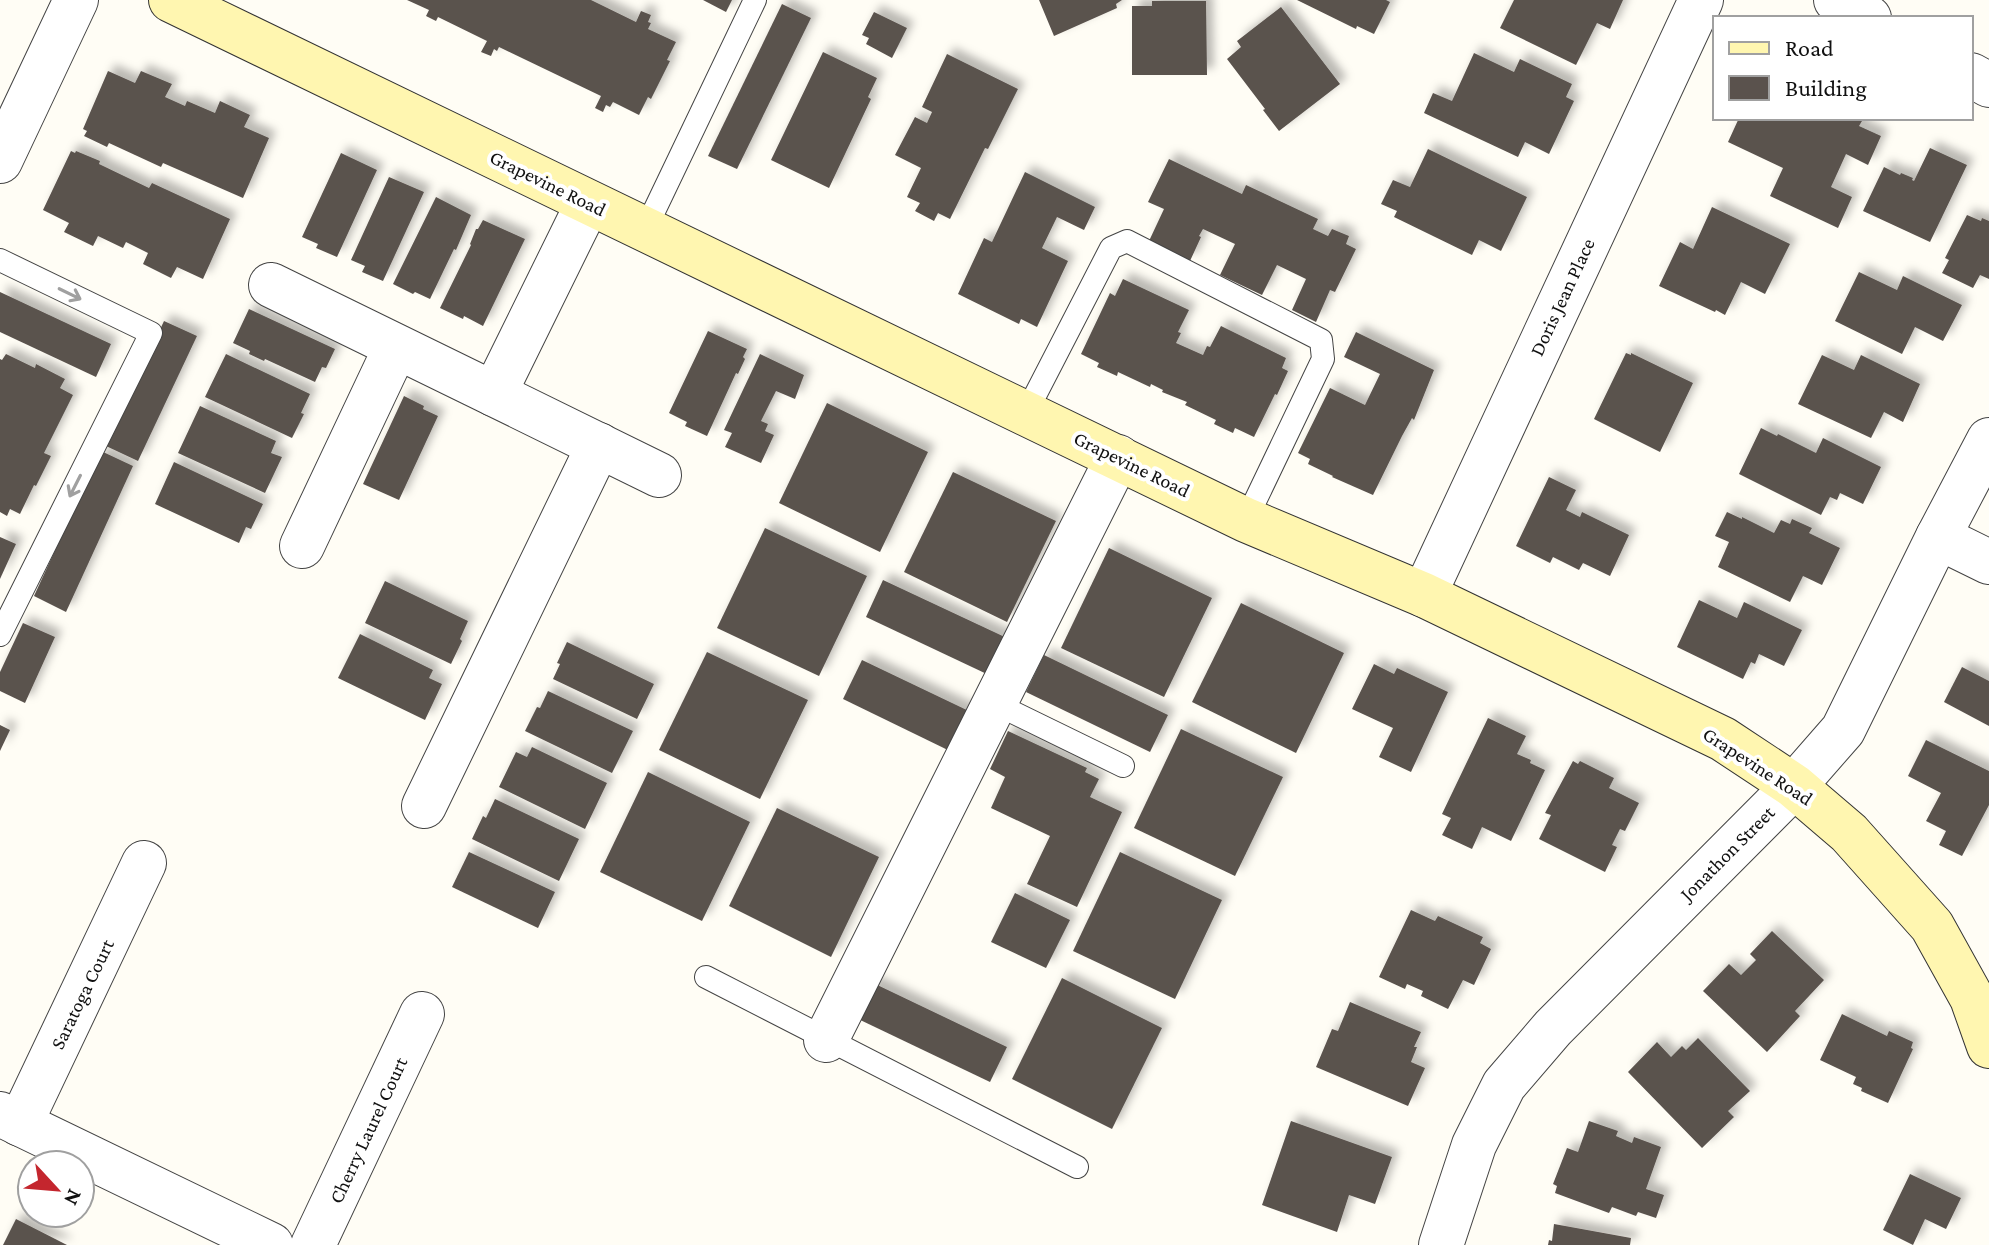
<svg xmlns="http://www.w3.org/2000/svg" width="1989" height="1245" font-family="'Crimson Pro',serif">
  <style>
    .building { fill: #5a524d; filter: url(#shadow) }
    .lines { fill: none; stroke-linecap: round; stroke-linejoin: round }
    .service-casing { stroke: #444; stroke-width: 24 }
    .minor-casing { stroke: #444; stroke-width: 46 }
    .tertiary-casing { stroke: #444; stroke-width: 46 }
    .secondary-casing { stroke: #333; stroke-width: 46 }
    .service { stroke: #fff; stroke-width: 22 }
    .minor { stroke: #fff; stroke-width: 44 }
    .tertiary { stroke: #fff; stroke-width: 44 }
    .secondary { stroke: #fff6b0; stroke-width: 44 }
    .oneway { stroke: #a0a0a0 }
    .labels { text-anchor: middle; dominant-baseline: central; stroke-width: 8; stroke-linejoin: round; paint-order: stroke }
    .street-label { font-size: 20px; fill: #111; stroke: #fff }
  </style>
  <defs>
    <filter id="shadow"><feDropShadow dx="7" dy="-7" stdDeviation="4" flood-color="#0004"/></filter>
  </defs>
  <rect width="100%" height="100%" fill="#fffdf5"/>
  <g class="building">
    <path d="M407,0H591L636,22L641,11L651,15L648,22L651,23L648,29L676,42L667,60L670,61L651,99L648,97L639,115L613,102L610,107L606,105L603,112L595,108L601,96L499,47L497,51L494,49L491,56L481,52L487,41L438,17L436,21L426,16L429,10Z"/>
    <path d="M703,0H732L726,12Z"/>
    <path d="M1039,0H1122L1116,4L1117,8L1054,36Z"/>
    <path d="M1297,0H1386L1390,2L1374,34L1357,26L1356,29Z"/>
    <path d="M1514,0H1623L1610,29L1597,23L1576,65L1500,28Z"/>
    <path d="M1152,1H1206L1207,75H1132V6H1152Z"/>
    <path d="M782,4L811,18L737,169L708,156Z"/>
    <path d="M1281,7L1340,84L1279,131L1263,110L1265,109L1227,59L1241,47L1237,41Z"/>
    <path d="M874,12L907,28L892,58L866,44L869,38L862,35Z"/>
    <path d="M823,52L877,78L868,97L871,99L829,188L771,160Z"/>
    <path d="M1474,53L1514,72L1520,59L1572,84L1566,97L1574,101L1549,154L1525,142L1518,157L1424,113L1433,93L1452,101Z"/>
    <path d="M947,54L1018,89L988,149L985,148L950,219L938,213L934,221L915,211L920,203L907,197L921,168L895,155L915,117L927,123L932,112L922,107Z"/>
    <path d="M108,71L135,83L141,71L172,84L165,97L185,106L187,101L215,113L220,101L250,115L244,127L269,138L243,198L163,163L161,167L109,143L107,147L84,136L87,131L83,129Z"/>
    <path d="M1739,118H1855L1862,121L1859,126L1881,136L1868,165L1846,154L1831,187L1852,197L1838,228L1770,196L1783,168L1728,142Z"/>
    <path d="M1930,148L1967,165L1930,242L1863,211L1884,167L1900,175L1901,173L1913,178L1912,180L1914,181Z"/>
    <path d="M1428,149L1527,197L1501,251L1479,240L1472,255L1394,217L1397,211L1381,204L1393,180L1410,187Z"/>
    <path d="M71,151L75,153L76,151L100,161L99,164L149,188L152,183L230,219L203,279L177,267L171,278L143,264L148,253L126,242L123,248L98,236L93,246L64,232L69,223L43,210Z"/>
    <path d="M341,153L377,170L337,257L316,248L318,244L302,237Z"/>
    <path d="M1169,159L1242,194L1246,185L1318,219L1313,229L1328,236L1332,229L1349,236L1346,244L1356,249L1335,292L1330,290L1316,322L1292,310L1306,279L1277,265L1262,295L1220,275L1235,244L1203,229L1199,236L1201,237L1190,261L1149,241L1164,209L1148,202Z"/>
    <path d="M1025,172L1095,207L1084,230L1057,217L1042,248L1068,261L1037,327L1021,319L1019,324L958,294L984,238L992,242Z"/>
    <path d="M389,177L424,192L383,281L362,272L365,266L351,260Z"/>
    <path d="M436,197L471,215L456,250L454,249L430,299L415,292L413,294L393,284Z"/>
    <path d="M1712,207L1790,244L1765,294L1741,282L1725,315L1716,310L1715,312L1659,286L1680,242L1693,249Z"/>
    <path d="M1967,215L1981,221L1982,218L1989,221V279L1980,275L1973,288L1942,273L1949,260L1945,258Z"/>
    <path d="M483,220L525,239L483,326L464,316L463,319L440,308L471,245L470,244L476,229H478Z"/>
    <path d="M1859,272L1897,290L1903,276L1962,305L1943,341L1915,327L1902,354L1835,321Z"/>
    <path d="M1123,279L1189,310L1178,332L1181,333L1176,343L1203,355L1207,346L1210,347L1221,326L1286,358L1282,368L1288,371L1277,395L1275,394L1254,437L1235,428L1233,433L1214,424L1216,420L1185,405L1187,402L1162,392L1163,390L1151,384L1150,387L1118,372L1117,376L1097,367L1099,363L1081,354L1110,293L1115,296Z"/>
    <path d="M0,292L111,344L96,377L0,332Z"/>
    <path d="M249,309L335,349L326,368L322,367L315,382L265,359L264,361L249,354L250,351L233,343Z"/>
    <path d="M164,321L197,336L138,461L106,446Z"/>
    <path d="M708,331L747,349L743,357L745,359L738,374L736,373L707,436L685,426L687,422L669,413Z"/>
    <path d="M1356,332L1434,370L1414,420L1412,418L1402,436L1373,495L1332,477L1333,476L1308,464L1310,459L1298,453L1330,388L1365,405L1380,374L1344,357Z"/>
    <path d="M1626,353L1631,355V353L1693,383L1660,452L1594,419Z"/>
    <path d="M6,354L35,368L36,364L65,379L60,388L73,395L44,453L51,456L36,486L34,485L20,514L10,509L7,516L0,512V359L2,360Z"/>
    <path d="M226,354L310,394L301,413L304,414L292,438L205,397Z"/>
    <path d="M760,354L804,375L795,399L776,391L761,421L768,424L765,431L774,435L761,463L725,447L732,433L724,430Z"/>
    <path d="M1822,355L1854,370L1861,355L1920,384L1903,422L1884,412L1871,438L1798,404Z"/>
    <path d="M404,396L424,406L423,409L438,416L399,500L363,484Z"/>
    <path d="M827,403L928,452L880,552L779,503Z"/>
    <path d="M200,406L276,441L271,453L282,457L265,493L178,453Z"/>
    <path d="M1761,428L1777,436L1778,434L1816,453L1823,438L1881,467L1863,504L1840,493L1837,500L1830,497L1821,515L1739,474Z"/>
    <path d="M101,451L133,466L66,612L34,596Z"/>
    <path d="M174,462L263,504L251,529L246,527L239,543L155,504Z"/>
    <path d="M953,472L1056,521L1007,622L904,572Z"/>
    <path d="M1549,477L1576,490L1566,510L1580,517L1582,512L1629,535L1610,576L1583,563L1579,570L1553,557L1550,563L1516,546Z"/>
    <path d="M1727,512L1742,519V517L1774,533L1781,520L1790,524L1792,519L1812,528L1809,533L1840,548L1822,585L1803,576L1790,602L1718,567L1729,542L1715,536Z"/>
    <path d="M765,528L867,576L819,676L717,628Z"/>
    <path d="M0,537L16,544L0,579Z"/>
    <path d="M1109,548L1212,598L1164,697L1061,648Z"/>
    <path d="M883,580L1009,639L991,676L866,617Z"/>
    <path d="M385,581L468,621L460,639L462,641L451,664L365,623Z"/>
    <path d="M1699,600L1737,618L1744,602L1802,630L1784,666L1759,654L1755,664L1751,662L1743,679L1677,647Z"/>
    <path d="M1241,603L1344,653L1296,753L1192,702Z"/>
    <path d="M23,623L55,637L25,703L0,691V672Z"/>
    <path d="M360,634L433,670L429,678L442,684L425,720L338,678Z"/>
    <path d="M567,642L654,684L637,719L553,679L560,664L557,663Z"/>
    <path d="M707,652L808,700L760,799L659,750Z"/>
    <path d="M1044,655L1168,715L1150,752L1026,692Z"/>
    <path d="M862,660L973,713L954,753L843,699Z"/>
    <path d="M1374,664L1394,674L1397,668L1448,692L1411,772L1379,757L1393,728L1352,709Z"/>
    <path d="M1962,667L1989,681V726L1944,702Z"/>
    <path d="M548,691L633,731L612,773L525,731L537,707L540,708Z"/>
    <path d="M1488,718L1526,736L1517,754L1531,760L1530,763L1545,770L1511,841L1482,827L1472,849L1442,835L1451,818L1442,814Z"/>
    <path d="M0,725L10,730L0,751Z"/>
    <path d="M1181,729L1283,777L1235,876L1134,828Z"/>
    <path d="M1008,731L1087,768L1085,772L1099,779L1090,797L1122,812L1077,907L1027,884L1050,836L991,808L1005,777L990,769Z"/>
    <path d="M1926,740L1989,771V805L1962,856L1939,845L1946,831L1926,821L1941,793L1908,776Z"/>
    <path d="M532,747L607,783L585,829L499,787L516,752L527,757Z"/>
    <path d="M1573,761L1578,764L1580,761L1614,778L1609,788L1639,803L1625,831L1620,829L1612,845L1617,847L1605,872L1539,839L1551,815L1545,813Z"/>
    <path d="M648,772L750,822L702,921L600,872Z"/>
    <path d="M495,799L579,839L559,881L472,839L483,816L486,818Z"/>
    <path d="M777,808L879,857L831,957L729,906Z"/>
    <path d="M469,852L555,892L538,928L452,887Z"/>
    <path d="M1120,852L1222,900L1175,999L1073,951Z"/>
    <path d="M1015,893L1070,920L1046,968L991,942Z"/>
    <path d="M1411,910L1435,921L1438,916L1483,937L1480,943L1491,949L1474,985L1463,980L1448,1009L1421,996L1423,991L1407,984L1405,989L1379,977Z"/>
    <path d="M1772,931L1824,980L1795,1011L1800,1016L1767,1052L1703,991L1729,964L1741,975L1756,960L1750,954Z"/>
    <path d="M1062,978L1162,1028L1112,1129L1012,1079Z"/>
    <path d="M871,982L1007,1047L990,1082L854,1017Z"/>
    <path d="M1350,1002L1421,1032L1414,1047H1417L1411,1062L1425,1068L1408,1106L1316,1067L1332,1029L1338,1031Z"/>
    <path d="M1842,1014L1887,1036L1889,1031L1913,1042L1911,1048L1913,1049L1888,1103L1861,1091L1862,1088L1853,1084L1856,1077L1820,1060Z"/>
    <path d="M1698,1038L1750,1091L1728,1111L1734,1117L1702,1148L1628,1072L1657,1042L1671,1057L1682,1046L1686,1050Z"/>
    <path d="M1291,1121L1392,1157L1375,1204L1349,1195L1337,1232L1262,1205Z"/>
    <path d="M1589,1121L1618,1131L1616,1136L1632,1143L1634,1137L1661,1147L1646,1189L1664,1195L1656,1218L1638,1212L1636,1216L1612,1207L1609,1213L1555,1193L1557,1186L1553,1184L1567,1148L1578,1152Z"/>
    <path d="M1910,1174L1961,1198L1946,1229L1925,1219L1913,1245L1883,1230Z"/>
    <path d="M16,1219L67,1245H3Z"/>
    <path d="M1554,1224L1631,1238L1630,1245H1548L1549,1240L1552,1241Z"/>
  </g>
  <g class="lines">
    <defs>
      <g id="service">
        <path d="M645,230L755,0"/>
        <path d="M0,260L151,333L0,635"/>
        <path d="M1026,413L1111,248L1127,241L1321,340L1323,359L1246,520"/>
        <path d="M994,703L1123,766"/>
        <path d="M706,977L1077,1167"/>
      </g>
      <g id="minor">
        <path d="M1836,0L1869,18"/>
        <path d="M1971,75L1989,85"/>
        <path d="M0,161L76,0"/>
        <path d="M271,285L494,394L588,203"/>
        <path d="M494,394L659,475"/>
        <path d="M1938,537L1989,562"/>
        <path d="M302,546L396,347"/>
        <path d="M1424,595L1701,0"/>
        <path d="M424,806L599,445"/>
        <path d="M826,1040L1118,457"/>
        <path d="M0,1114L271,1245"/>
        <path d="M20,1124L144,863"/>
        <path d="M313,1245L422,1014"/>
        <path d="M1441,1245L1474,1145L1504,1085L1553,1028L1794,786"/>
      </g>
      <path id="tertiary" d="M1794,786L1843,730L1938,537L1989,440"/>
      <path id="secondary" d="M171,0L1246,520L1424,595L1723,739L1794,786L1849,833L1932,926L1972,998L1989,1046"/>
    </defs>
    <use href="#service" class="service-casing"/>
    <use href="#minor" class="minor-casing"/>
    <use href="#tertiary" class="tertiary-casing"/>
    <use href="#secondary" class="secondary-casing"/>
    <use href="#service" class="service"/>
    <use href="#minor" class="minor"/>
    <use href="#tertiary" class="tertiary"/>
    <use href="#secondary" class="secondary"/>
  </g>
  <defs><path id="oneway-shaft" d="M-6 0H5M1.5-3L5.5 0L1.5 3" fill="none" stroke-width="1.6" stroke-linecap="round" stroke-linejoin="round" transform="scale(2)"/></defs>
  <g class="oneway">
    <use href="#oneway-shaft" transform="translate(70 294) rotate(26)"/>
    <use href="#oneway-shaft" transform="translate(75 486) rotate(117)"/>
  </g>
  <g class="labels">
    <g class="street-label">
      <text transform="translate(548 183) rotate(26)">Grapevine Road</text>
      <text transform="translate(1562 297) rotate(-65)">Doris Jean Place</text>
      <text transform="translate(1132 464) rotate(26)">Grapevine Road</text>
      <text transform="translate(1758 766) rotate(33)">Grapevine Road</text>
      <text transform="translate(1727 853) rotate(-45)">Jonathon Street</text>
      <text transform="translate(82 994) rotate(-64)">Saratoga Court</text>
      <text transform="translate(368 1130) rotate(-65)">Cherry Laurel Court</text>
    </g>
  </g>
  <rect x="1713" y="16" width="260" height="104" fill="#ffffff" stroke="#a0a0a0" stroke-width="2"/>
  <rect x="1729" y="42" width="40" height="12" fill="#fff6b0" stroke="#a0a0a0" stroke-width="2"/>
  <text x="1785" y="56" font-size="24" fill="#111111">Road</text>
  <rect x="1729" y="76" width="40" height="24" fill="#5a524d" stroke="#a0a0a0" stroke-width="2"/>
  <text x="1785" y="96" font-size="24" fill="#111111">Building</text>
  <g transform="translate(56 1189) rotate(116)"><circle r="38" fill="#ffffff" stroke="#a0a0a0" stroke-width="2"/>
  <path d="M0-6L14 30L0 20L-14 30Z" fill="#c4262e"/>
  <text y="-12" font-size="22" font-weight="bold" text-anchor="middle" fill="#111111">N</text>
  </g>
</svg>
